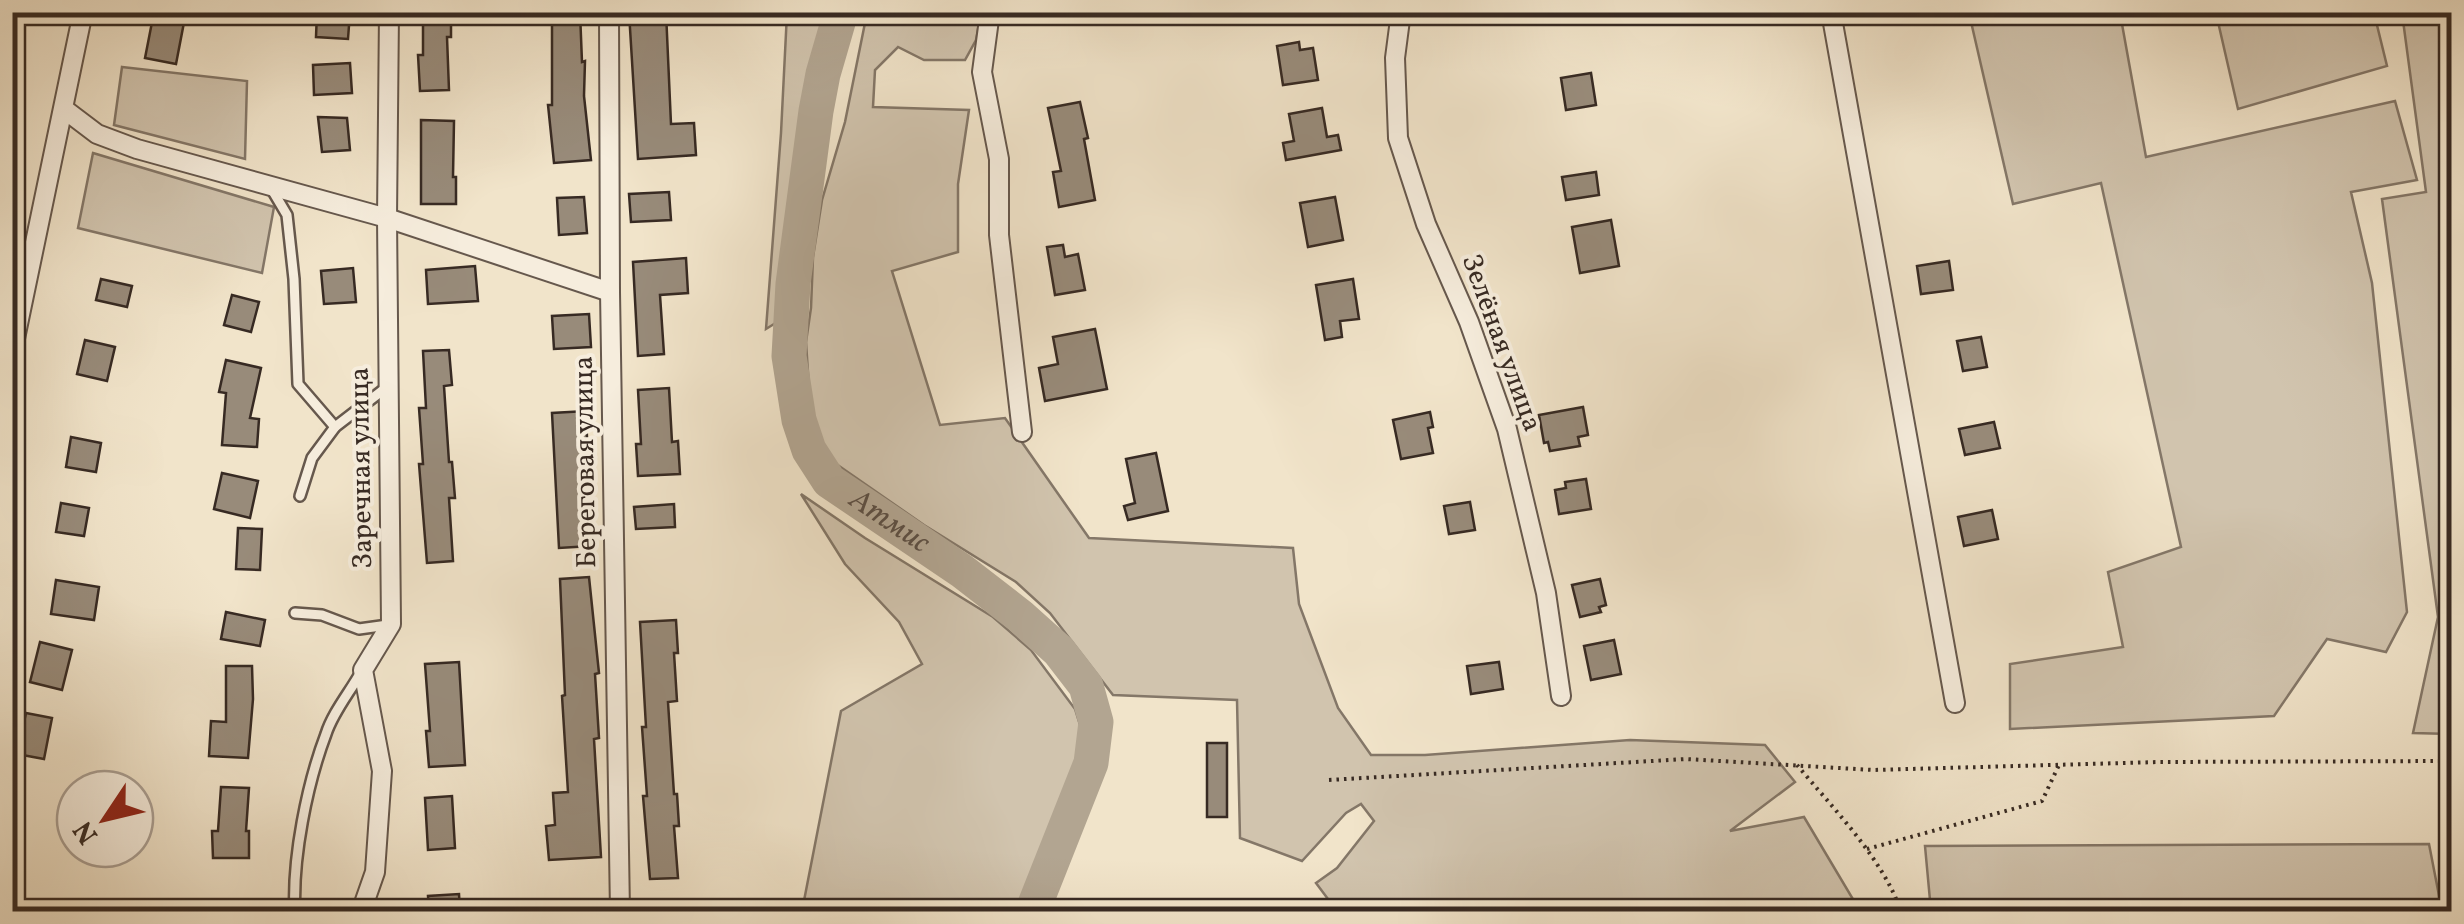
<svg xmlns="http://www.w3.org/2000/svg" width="2464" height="924" font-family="Vollkorn,serif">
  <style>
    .green { fill: #d1c4ae; stroke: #847768; stroke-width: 2.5 }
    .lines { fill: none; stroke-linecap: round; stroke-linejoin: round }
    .stream { stroke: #817465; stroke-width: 6 }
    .river { stroke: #b2a591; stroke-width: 35 }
    .building { fill: #988b7a; stroke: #372a23; stroke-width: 2.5 }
    .lane-casing { stroke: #66584d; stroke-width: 14 }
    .street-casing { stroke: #66584d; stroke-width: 22 }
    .path { stroke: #372a23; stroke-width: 4; stroke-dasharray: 2.5 5; stroke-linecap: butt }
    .lane { stroke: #f6eddd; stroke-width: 9 }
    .street { stroke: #f6eddd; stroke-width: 18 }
    .labels { text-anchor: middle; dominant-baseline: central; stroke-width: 8; stroke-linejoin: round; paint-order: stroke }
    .street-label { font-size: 28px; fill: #372a23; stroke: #f6eddd }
    .water-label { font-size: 30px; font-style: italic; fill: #5c4f44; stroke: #f6eddd }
  </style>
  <rect width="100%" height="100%" fill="#f1e4ca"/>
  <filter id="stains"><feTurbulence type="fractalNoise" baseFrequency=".002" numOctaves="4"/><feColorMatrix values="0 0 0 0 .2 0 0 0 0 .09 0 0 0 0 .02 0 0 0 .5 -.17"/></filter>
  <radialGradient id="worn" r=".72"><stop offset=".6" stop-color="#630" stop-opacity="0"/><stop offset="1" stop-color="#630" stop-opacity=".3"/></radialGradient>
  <g class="green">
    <path d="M787,13H832L829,49L808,98L794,169L782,319L766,329L781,133Z"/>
    <path d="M867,13H981L976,40L965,60H924L898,47L875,70L873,107L969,110L958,184V252L892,271L940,425L1005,418L1089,538L1293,548L1299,604L1338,708L1371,755H1425L1630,740L1765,745L1795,782L1730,831L1804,817L1860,911H1310L1334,907L1316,883L1337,868L1374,821L1361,804L1346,813L1302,861L1240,838L1237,700L1113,695L1050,613L1016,582L924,525L829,459L818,443L811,418L806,342L811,308L813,257L822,200L845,122Z"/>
    <path d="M1969,13H2120L2146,157L2395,101L2417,180L2351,192L2372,283L2407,612L2386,652L2327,639L2274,716L2010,729V664L2123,647L2108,572L2181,547L2101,183L2013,204Z"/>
    <path d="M2216,13H2374L2387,66L2238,109Z"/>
    <path d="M2402,13H2451V734L2413,733L2438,617L2382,199L2426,192Z"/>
    <path d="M122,67L247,81L245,159L114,125Z"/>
    <path d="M93,153L274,207L262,273L78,228Z"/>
    <path d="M801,494L865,538L993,617L1031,650L1075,709L1085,741L1083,756L1061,806L1053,843L1015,911H802L841,711L922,664L899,622L845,564Z"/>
    <path d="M2429,844L2442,911H1931L1925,846Z"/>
  </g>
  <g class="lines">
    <path class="stream" d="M2439,12L2452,93"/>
    <path class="river" id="s1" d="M841,12L823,74L816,111L793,284L789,356L799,420L809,450L829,481L962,571L1020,616L1059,651L1086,686L1096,722L1091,763L1032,912"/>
  </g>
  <g class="building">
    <path d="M154,12H186L176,64L145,58Z"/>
    <path d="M317,12H350L348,39L316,37Z"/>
    <path d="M423,12H451V37H447L449,90L420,91L418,55H423Z"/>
    <path d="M552,12H580L582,62L585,61L584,96L591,160L554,163L548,105H552Z"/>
    <path d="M629,12H666L671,124L694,123L696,155L638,159Z"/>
    <path d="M1299,42L1300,50L1313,48L1318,80L1283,85L1277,46Z"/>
    <path d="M350,63L352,93L314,95L313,65Z"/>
    <path d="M1591,73L1596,105L1566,110L1561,78Z"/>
    <path d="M1080,102L1088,138L1084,139L1095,200L1059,207L1053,172L1061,171L1048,108Z"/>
    <path d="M1322,108L1327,137L1338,135L1341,150L1286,160L1283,143L1294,141L1289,114Z"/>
    <path d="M318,117L347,118L350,150L322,152Z"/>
    <path d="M421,120L454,121L453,177H456V204H421Z"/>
    <path d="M1596,172L1599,195L1566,200L1562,177Z"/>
    <path d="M669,192L671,220L631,222L629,194Z"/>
    <path d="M584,197L587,233L559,235L557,198Z"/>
    <path d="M1335,197L1343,240L1308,247L1300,203Z"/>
    <path d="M1611,220L1619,266L1580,273L1572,227Z"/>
    <path d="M1063,245L1065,257L1078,254L1085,290L1055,295L1047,247Z"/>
    <path d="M686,258L688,293L660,295L664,354L638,356L633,262Z"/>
    <path d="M1949,261L1953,290L1921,294L1917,266Z"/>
    <path d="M475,266L478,301L428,304L426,270Z"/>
    <path d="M353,268L356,302L324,304L321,271Z"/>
    <path d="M101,279L132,286L127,307L96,300Z"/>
    <path d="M1353,279L1359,319L1340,321L1342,337L1325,340L1316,285Z"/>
    <path d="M232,295L259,302L251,332L224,325Z"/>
    <path d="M589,314L591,347L554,349L552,316Z"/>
    <path d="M1095,329L1107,389L1045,401L1039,368L1058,364L1053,337Z"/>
    <path d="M1981,337L1987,367L1963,371L1957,341Z"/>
    <path d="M85,340L115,347L107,381L77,374Z"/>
    <path d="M449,350L452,385L444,386L449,462H452L455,498H449L453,561L427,563L419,464H423L419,408H426L423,351Z"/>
    <path d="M226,360L261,368L250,418L259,419L257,447L222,445L226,393L219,392Z"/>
    <path d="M669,388L672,442L678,441L680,474L638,476L636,444H641L638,390Z"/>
    <path d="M1583,407L1588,435L1578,437L1580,446L1550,451L1548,442L1544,443L1539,415Z"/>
    <path d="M586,411L591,546L559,548L552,413Z"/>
    <path d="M1430,412L1433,427L1428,428L1433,453L1401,459L1393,420Z"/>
    <path d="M1994,422L2000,448L1965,455L1959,429Z"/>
    <path d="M71,437L101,443L96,472L66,467Z"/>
    <path d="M1156,453L1168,511L1128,520L1124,506L1135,503L1126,459Z"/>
    <path d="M222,473L258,481L250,518L214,509Z"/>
    <path d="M1586,479L1591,509L1559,514L1555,490L1566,488L1565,482Z"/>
    <path d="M1470,502L1475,530L1449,534L1444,506Z"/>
    <path d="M61,503L89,508L84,536L56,532Z"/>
    <path d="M674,504L675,527L636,529L634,507Z"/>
    <path d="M1992,510L1998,539L1964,546L1958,517Z"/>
    <path d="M238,528L262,529L260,570L236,569Z"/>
    <path d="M589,577L599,673L595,674L599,738L594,739L601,857L549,860L546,826L555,825L553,793L568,792L562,696L565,695L560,579Z"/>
    <path d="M1600,579L1606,605L1599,607L1601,612L1580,617L1572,585Z"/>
    <path d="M56,580L99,587L94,620L51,614Z"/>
    <path d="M226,612L265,620L260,646L221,639Z"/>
    <path d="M676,620L678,653H674L677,701L668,702L674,794H677L679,826H674L678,878L650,879L643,796H647L642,727H646L640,622Z"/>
    <path d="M1614,640L1621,674L1591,680L1584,646Z"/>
    <path d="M40,642L72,650L62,690L30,682Z"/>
    <path d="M459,662L465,765L429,767L426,731H430L425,664Z"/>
    <path d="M1499,662L1503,689L1471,694L1467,666Z"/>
    <path d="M226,666H252L253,699L248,758L209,756L211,721L226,722Z"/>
    <path d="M26,713L52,718L44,759L17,754Z"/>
    <rect x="1207" y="743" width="20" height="74"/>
    <path d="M221,787L249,788L246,831H249V858H213L212,831H218Z"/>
    <path d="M452,796L455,848L428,850L425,798Z"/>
    <path d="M459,894L460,912H429L428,896Z"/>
  </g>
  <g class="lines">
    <defs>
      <g id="lane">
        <path d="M271,188L287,215L294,279L298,384L335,427"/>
        <path d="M300,496L312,458L335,427L387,387"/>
        <path d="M295,613L322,615L359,629L388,625"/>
        <path d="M295,912C292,859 307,784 326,734C333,712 350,692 361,672"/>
      </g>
      <g id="street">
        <path d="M609,12L610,292L620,912"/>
        <path d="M990,12L982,72L999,159V235L1022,432"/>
        <path d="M1401,12L1395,58L1398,138L1426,224L1469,322L1507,429L1546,593L1561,696"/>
        <path d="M1831,12L1955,703"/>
        <path d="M64,109L97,134L137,149L387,218L610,292"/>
        <path d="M12,353L83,12"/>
        <path d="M361,912L375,872L382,771L363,670L391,624L387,218L389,12"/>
      </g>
    </defs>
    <use href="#lane" class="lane-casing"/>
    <use href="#street" class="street-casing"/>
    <g class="path">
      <path d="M1797,765C1831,806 1885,861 1901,912"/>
      <path d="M1329,780L1686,759L1873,770L2159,762L2452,761"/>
      <path d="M1867,849L2042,801L2059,765"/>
    </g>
    <use href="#lane" class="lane"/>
    <use href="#street" class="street"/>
  </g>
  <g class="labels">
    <g class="street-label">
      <text transform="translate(1501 343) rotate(70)">Зелёная улица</text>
      <text transform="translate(586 462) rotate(-91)">Береговая улица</text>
      <text transform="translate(362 468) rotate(-91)">Заречная улица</text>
    </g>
    <g class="water-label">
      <text stroke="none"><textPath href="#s1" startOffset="555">Атмис</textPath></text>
    </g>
  </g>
  <rect width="2464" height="924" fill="none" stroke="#f1e4ca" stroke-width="50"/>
  <rect x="15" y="15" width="2434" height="894" fill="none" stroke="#372a23" stroke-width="5"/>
  <rect x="25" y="25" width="2414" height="874" fill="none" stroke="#372a23" stroke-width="2.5"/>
  <g transform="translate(105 819) rotate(235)"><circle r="48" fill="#f6eddd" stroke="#aa9f93" stroke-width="2.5"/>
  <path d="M0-8L18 38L0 25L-18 38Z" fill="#8f2418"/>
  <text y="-15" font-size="28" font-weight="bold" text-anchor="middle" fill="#372a23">N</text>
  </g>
  <rect width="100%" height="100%" filter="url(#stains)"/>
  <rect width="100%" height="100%" fill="url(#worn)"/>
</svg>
